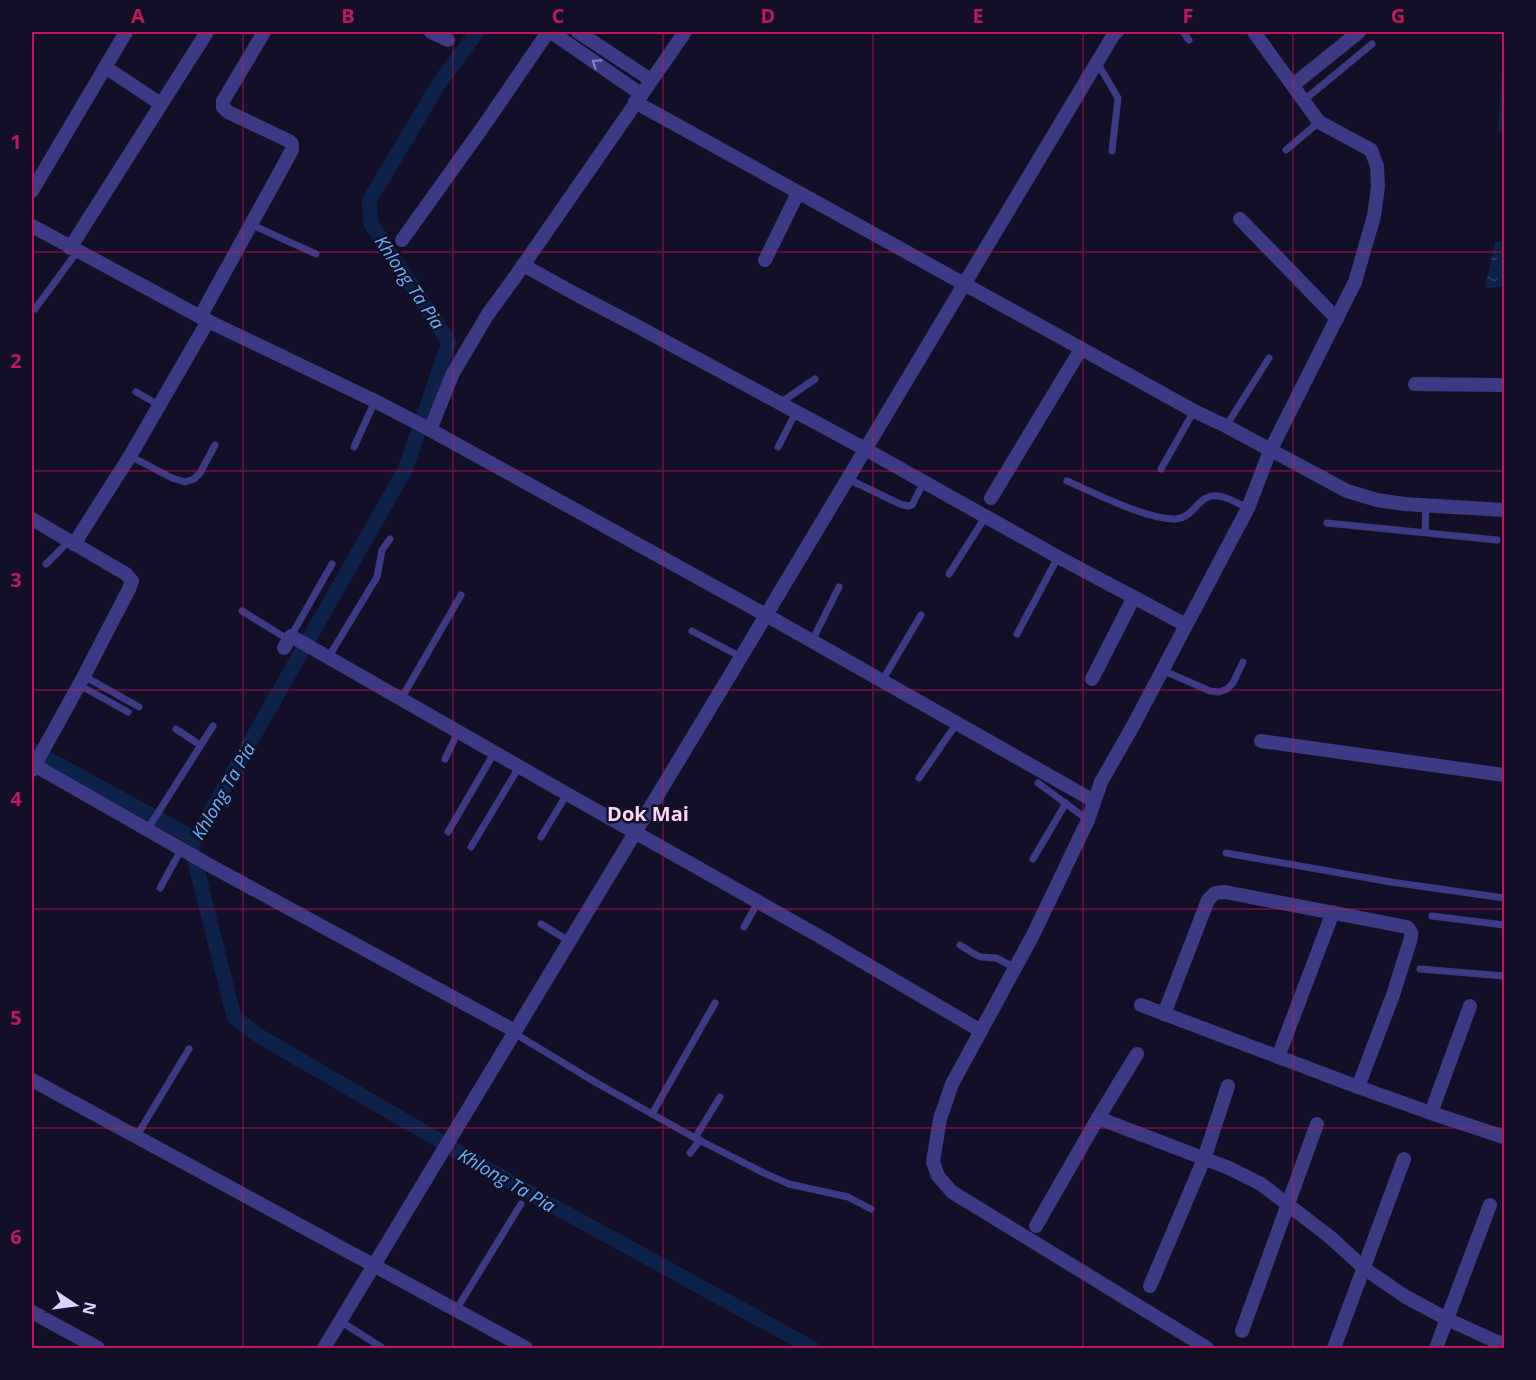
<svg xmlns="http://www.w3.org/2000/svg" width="1536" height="1380" font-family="'Open Sans',sans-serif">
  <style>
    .water { fill: url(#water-ripples) }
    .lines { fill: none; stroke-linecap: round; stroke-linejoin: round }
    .canal { stroke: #0c2248; stroke-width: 15 }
    .service { stroke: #3d3a85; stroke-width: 7 }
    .minor { stroke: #3d3a85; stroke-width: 14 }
    .oneway { stroke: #837fbc }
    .grid { fill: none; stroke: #c2185b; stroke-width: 1.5; stroke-opacity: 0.55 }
    .labels { text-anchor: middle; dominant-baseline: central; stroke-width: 5; stroke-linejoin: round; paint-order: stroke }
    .water-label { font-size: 18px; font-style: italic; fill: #62b6ff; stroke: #130f26 }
    .quarter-label { font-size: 20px; font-weight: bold; fill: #ffd6f0; stroke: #130f26 }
    .neatline { fill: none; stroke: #c2185b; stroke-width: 2 }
    .grid-label { font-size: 20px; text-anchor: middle; font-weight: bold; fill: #c2185b }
  </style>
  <defs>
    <pattern id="water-ripples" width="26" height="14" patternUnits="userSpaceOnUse" patternTransform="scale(1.5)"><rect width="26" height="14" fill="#0c2248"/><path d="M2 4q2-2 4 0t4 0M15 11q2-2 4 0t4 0" fill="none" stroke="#2f4163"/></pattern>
  </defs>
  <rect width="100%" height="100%" fill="#130f26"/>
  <g class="water">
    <path d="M1504,40V130L1498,132Z"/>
    <path d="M1495,242H1504V287L1485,288Z"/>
  </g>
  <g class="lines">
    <g class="canal">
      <path d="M477,32L440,82L369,201L371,224L449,342L405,470L191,846L234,1017L261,1037L517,1186L812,1348"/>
      <path d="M32,750L195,839"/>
    </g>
    <g class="service">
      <path d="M1183,32L1189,40"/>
      <path d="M1097,62L1118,98L1112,151"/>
      <path d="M1303,101L1372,44"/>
      <path d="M1286,150L1319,122"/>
      <path d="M250,224L316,254"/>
      <path d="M35,309L77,252"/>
      <path d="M136,392L159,405"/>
      <path d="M780,403L815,379"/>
      <path d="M1226,426L1269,358"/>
      <path d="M354,447L375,401"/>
      <path d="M778,447L796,412"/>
      <path d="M130,456L172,478L185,482L194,479L200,473L215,445"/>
      <path d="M1161,469L1194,411"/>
      <path d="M848,479L900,504L908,506L912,505L924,482"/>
      <path d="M1067,481C1095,493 1147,520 1176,519C1195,518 1198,493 1218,496C1228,497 1239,504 1248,508"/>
      <path d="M1327,523L1497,540"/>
      <path d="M1425,532L1426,506"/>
      <path d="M46,564L69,541"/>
      <path d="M949,574L986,516"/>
      <path d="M242,611L289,640"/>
      <path d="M692,631L741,657"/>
      <path d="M1017,634L1058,557"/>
      <path d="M291,636L332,564"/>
      <path d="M812,641L839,587"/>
      <path d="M328,658L377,577L382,550L390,539"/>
      <path d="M1162,670L1210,691L1219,692L1227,689L1233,683L1243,662"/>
      <path d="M84,676L139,707"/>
      <path d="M882,681L921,615"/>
      <path d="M79,685L128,712"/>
      <path d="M401,699L461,595"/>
      <path d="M176,729L200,745"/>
      <path d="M445,759L458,732"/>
      <path d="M919,778L957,723"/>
      <path d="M1038,783L1088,820"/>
      <path d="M147,830L213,726"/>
      <path d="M448,832L494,753"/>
      <path d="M541,837L567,794"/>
      <path d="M471,847L519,767"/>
      <path d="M1226,853L1391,882L1504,898"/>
      <path d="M1033,859L1066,803"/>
      <path d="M160,888L181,850"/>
      <path d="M1432,916L1504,925"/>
      <path d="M541,924L569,941"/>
      <path d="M744,927L758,902"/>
      <path d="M960,945L976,955L981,957L996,958L1016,968"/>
      <path d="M1420,969L1504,976"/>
      <path d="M514,1033L595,1082L695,1138L766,1174L789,1184L848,1197L871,1209"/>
      <path d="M652,1114L715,1003"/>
      <path d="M136,1137L189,1049"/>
      <path d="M695,1138L720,1097"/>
      <path d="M690,1153L700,1140"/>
      <path d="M456,1310L521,1204"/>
      <path d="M340,1321L381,1347"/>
    </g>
    <g class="minor">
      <path d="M431,32L448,40"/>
      <path d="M551,32L641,94"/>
      <path d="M578,32L651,80"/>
      <path d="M105,67L161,104"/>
      <path d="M1293,85L1359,32"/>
      <path d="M635,102L1194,411L1226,426L1347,491L1377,500L1404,504L1504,510"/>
      <path d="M32,191L126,32"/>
      <path d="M1240,219L1337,319"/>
      <path d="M32,226L208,321L375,401L425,427L766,615L1094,801"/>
      <path d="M402,240L485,124L548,32"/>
      <path d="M70,248L207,32"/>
      <path d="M765,260L798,193"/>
      <path d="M523,265L579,296L633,324L865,449L1058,557L1186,625"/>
      <path d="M200,317L292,150V144L289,141L228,112L223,107V101L264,32"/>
      <path d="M1415,384L1504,385"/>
      <path d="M430,430L453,373L488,314L515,277L685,32"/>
      <path d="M991,498L1081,349"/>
      <path d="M32,519L126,574L132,581L129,589L84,676L32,770"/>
      <path d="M74,544L130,456L208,321"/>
      <path d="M284,648L291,636L567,794L817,935L981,1031"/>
      <path d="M1092,679L1134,597"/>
      <path d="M1261,741L1504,775"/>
      <path d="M34,765L211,866L515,1031"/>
      <path d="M1141,1005L1358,1087L1431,1113L1504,1137"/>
      <path d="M1164,1014L1208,900L1215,893L1225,892L1407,927C1412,932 1412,935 1410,941L1393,995L1358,1087"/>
      <path d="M1278,1057L1333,912"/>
      <path d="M32,1080L526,1348"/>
      <path d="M1431,1113L1470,1006"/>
      <path d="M1098,1118L1229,1168L1261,1184L1330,1237L1365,1269L1406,1297L1447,1319L1495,1341L1504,1344"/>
      <path d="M1036,1226L1098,1118L1137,1054"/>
      <path d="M1150,1286L1204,1159L1228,1086"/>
      <path d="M32,1312L98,1348"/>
      <path d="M1242,1331L1317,1124"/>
      <path d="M324,1348L741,657L1114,34L1117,32"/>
      <path d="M1207,1348L952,1192L938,1176L933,1162L940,1119L952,1084L1033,935L1088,820L1101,782L1134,724L1248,508L1270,451L1355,282L1374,216L1378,187L1377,166L1371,150L1319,122L1254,32"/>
      <path d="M1334,1348L1404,1159"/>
      <path d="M1436,1348L1490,1205"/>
    </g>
  </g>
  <defs><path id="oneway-chevron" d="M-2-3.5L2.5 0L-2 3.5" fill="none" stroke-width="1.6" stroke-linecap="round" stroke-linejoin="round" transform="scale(1.5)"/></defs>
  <use class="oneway" href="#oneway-chevron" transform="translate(596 63) rotate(-145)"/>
  <path class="grid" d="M243,32V1348M453,32V1348M663,32V1348M873,32V1348M1083,32V1348M1293,32V1348M32,252H1504M32,471H1504M32,690H1504M32,909H1504M32,1128H1504"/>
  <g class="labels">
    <g class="water-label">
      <text transform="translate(410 282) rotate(56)">Khlong Ta Pia</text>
      <text transform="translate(223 791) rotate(-60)">Khlong Ta Pia</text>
      <text transform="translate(507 1180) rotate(30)">Khlong Ta Pia</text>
    </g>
    <g class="quarter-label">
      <text x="648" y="813">Dok Mai</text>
    </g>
  </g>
  <rect width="1536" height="1380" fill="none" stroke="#130f26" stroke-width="66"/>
  <g transform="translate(75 1305) rotate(103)" stroke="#130f26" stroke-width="4.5" paint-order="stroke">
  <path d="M0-4.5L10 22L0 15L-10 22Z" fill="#d9d4ff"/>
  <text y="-9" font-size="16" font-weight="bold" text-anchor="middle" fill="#d9d4ff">N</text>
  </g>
  <rect x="33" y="33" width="1470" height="1314" class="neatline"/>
  <g class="grid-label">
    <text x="138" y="23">A</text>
    <text x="348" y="23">B</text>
    <text x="558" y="23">C</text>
    <text x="768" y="23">D</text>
    <text x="978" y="23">E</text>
    <text x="1188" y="23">F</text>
    <text x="1398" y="23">G</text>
    <text x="16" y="149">1</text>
    <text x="16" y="368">2</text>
    <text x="16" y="587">3</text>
    <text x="16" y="806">4</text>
    <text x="16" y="1025">5</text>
    <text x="16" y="1244">6</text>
  </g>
</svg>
